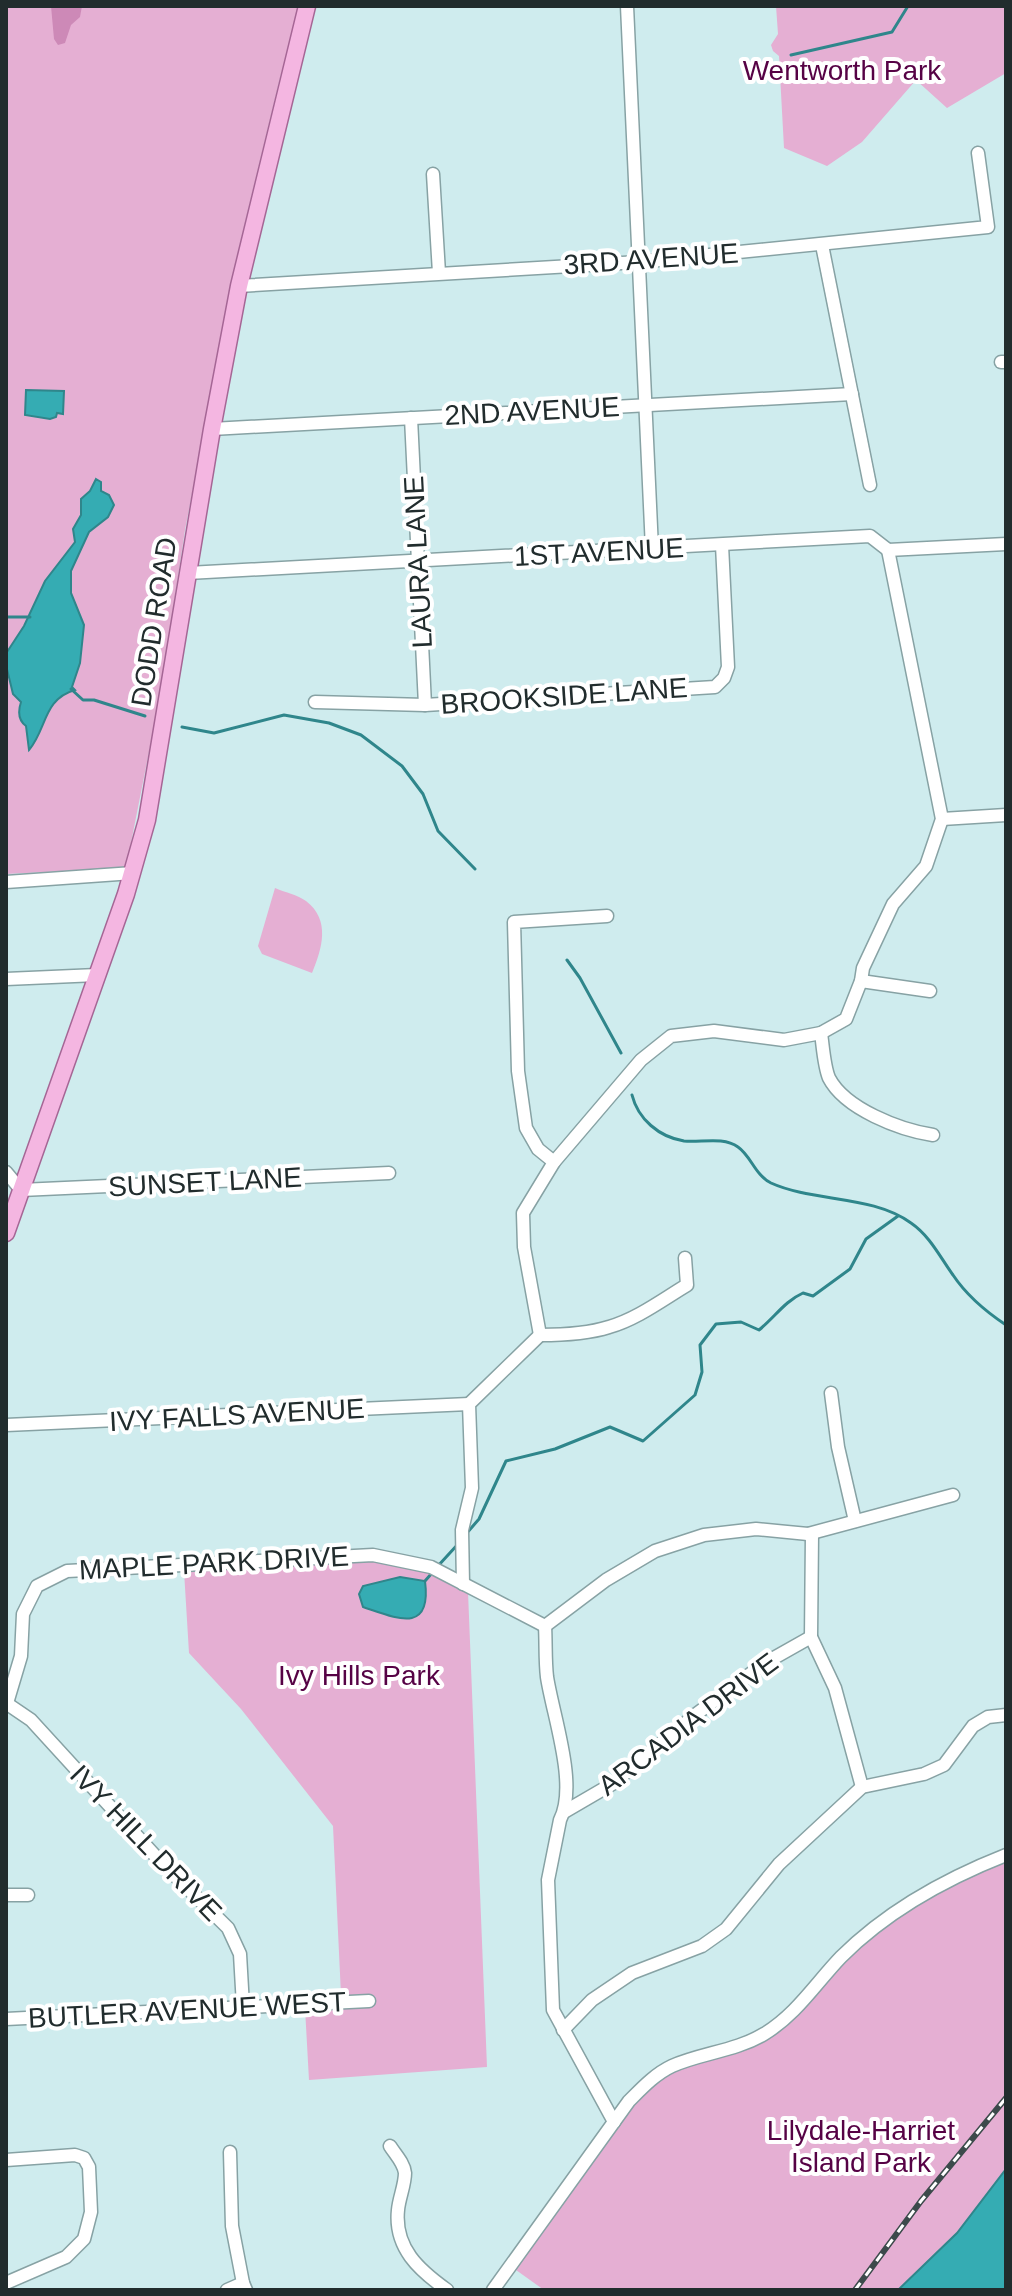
<svg xmlns="http://www.w3.org/2000/svg" width="1012" height="2296" font-family="Helvetica,sans-serif">
  <style>
    .green { fill: #e5afd3 }
    .forest { fill: #cd89b7 }
    .water { fill: #35acb3; stroke: #2f868b; stroke-width: 2 }
    .lines { fill: none; stroke-linecap: round; stroke-linejoin: round }
    .stream { stroke: #2f868b; stroke-width: 3 }
    .minor-casing { stroke: #87a2a4; stroke-width: 15 }
    .major-casing { stroke: #a56695; stroke-width: 19 }
    .minor { stroke: #fff; stroke-width: 12 }
    .major { stroke: #f4b6e1; stroke-width: 16 }
    .rail-casing { stroke: #3c4a4b; stroke-width: 6 }
    .rail { stroke: #fff; stroke-width: 3; stroke-dasharray: 9; stroke-linecap: butt }
    .labels { text-anchor: middle; dominant-baseline: central; stroke-width: 8; stroke-linejoin: round; paint-order: stroke }
    .park-label { font-size: 28px; fill: #560245; stroke: #fff }
    .street-label { font-size: 28px; fill: #212c2d; stroke: #fff }
  </style>
  <rect width="100%" height="100%" fill="#cfecee"/>
  <g class="green">
    <path d="M6,6H302L281,74L240,244L185,530L160,696L126,868L6,874Z"/>
    <path d="M776,6H1006V73L947,108L916,80L862,142L827,166L784,148L779,56L773,51L771,45L778,34Z"/>
    <path d="M275,888C284,892 298,895 306,901C331,920 322,949 312,973L262,954L258,946Z"/>
    <path d="M386,1560L423,1568L468,1592L487,2067L309,2080L305,2008L341,1995L333,1826L241,1709L189,1653L184,1571Z"/>
    <path d="M1006,1853V2290H544L509,2265L649,2079L774,2032L878,1925Z"/>
  </g>
  <path class="forest" d="M51,6H82L80,17L71,25L65,43L58,45L54,39Z"/>
  <g class="water">
    <path d="M26,390L64,391L63,414L57,413L56,417L50,419L25,415Z"/>
    <path d="M96,479L101,482V491L109,495L114,505L108,517L89,532L71,571V593L84,625L80,663L72,687L75,690C43,699 47,729 29,750L26,726C18,720 18,711 21,702L13,694L6,665L7,652L24,626L45,581L75,542L73,529L81,515V499L90,491Z"/>
    <path d="M400,1577L425,1581C432,1635 396,1618 363,1607L359,1594L363,1586Z"/>
    <path d="M1006,2169V2290H898L957,2233Z"/>
  </g>
  <g class="lines">
    <g class="stream">
      <path d="M791,55L892,32L908,6"/>
      <path d="M6,617H30"/>
      <path d="M71,689L83,700H94L145,716"/>
      <path d="M182,727L214,733L284,715L329,723L361,735L402,766L423,794L438,831L475,869"/>
      <path d="M567,960L580,978L621,1053"/>
      <path d="M632,1095C638,1119 659,1137 684,1141C700,1143 723,1136 738,1147C751,1156 755,1175 771,1183C813,1202 873,1195 911,1223C930,1236 940,1257 953,1275C967,1296 985,1311 1006,1325"/>
      <path d="M466,1534L479,1519L506,1461L555,1449L610,1427L643,1441L695,1395L702,1372L700,1345L716,1324L741,1322L759,1330C775,1317 785,1301 803,1293L813,1296L850,1269L866,1239L898,1216"/>
      <path d="M437,1567L459,1543"/>
      <path d="M425,1581L432,1573"/>
    </g>
    <defs>
      <g id="minor">
        <path d="M627,6L652,549"/>
        <path d="M433,174L439,273"/>
        <path d="M822,245L870,485"/>
        <path d="M239,286L639,262L988,227L978,153"/>
        <path d="M1001,362H1006"/>
        <path d="M411,418L425,705"/>
        <path d="M212,429L852,394"/>
        <path d="M188,573L870,536L888,550L1006,544"/>
        <path d="M315,702L425,705L715,687L724,678L728,667L722,545"/>
        <path d="M942,819L1006,815"/>
        <path d="M6,882L133,873"/>
        <path d="M6,979L97,975"/>
        <path d="M861,981L930,991"/>
        <path d="M821,1033C823,1047 824,1066 829,1078C845,1109 900,1130 933,1135"/>
        <path d="M554,1162L538,1149L526,1128L518,1071L514,922L607,916"/>
        <path d="M6,1172L21,1190L389,1173"/>
        <path d="M540,1335L524,1247L523,1213L554,1162L641,1060L671,1036L714,1031L784,1040L821,1033L846,1019L861,981L863,968L893,904L926,866L942,819L888,550"/>
        <path d="M540,1335C563,1335 587,1334 609,1327C637,1319 662,1300 687,1285L685,1258"/>
        <path d="M831,1393L838,1447L855,1521"/>
        <path d="M6,1425L469,1404"/>
        <path d="M808,1534H812L811,1637L835,1688L862,1787"/>
        <path d="M463,1584L462,1530L472,1488L469,1404L540,1335"/>
        <path d="M545,1626C546,1643 545,1660 547,1677C553,1716 578,1785 560,1820L548,1880L553,2010L614,2122"/>
        <path d="M545,1626L606,1580L655,1551L704,1535L756,1529L808,1534L953,1495"/>
        <path d="M6,1703L31,1720L159,1860L228,1928L240,1954L243,2006"/>
        <path d="M7,1703L21,1656L23,1614L37,1586L67,1571L373,1555L431,1567L545,1626"/>
        <path d="M564,1812L612,1784L695,1715L765,1663L811,1637"/>
        <path d="M6,1895H28"/>
        <path d="M6,2019L369,2001"/>
        <path d="M563,2030L592,2000L632,1973L702,1946L726,1929L779,1864L862,1787L924,1774L944,1765L973,1726L988,1717L1006,1715"/>
        <path d="M390,2146C395,2154 404,2163 405,2173C405,2185 399,2198 398,2210C394,2248 419,2270 447,2290"/>
        <path d="M230,2152L232,2226L243,2283L246,2290"/>
        <path d="M6,2160L75,2155L84,2158L89,2167L91,2212L84,2239L66,2257L6,2283"/>
        <path d="M227,2290L243,2283"/>
        <path d="M493,2290L629,2101C642,2088 655,2074 672,2066C701,2053 736,2051 764,2034C796,2015 816,1983 841,1957C888,1910 945,1879 1006,1855"/>
      </g>
      <path id="major" d="M6,1233L126,894L147,820L212,429L239,286L307,6"/>
    </defs>
    <use href="#minor" class="minor-casing"/>
    <use href="#major" class="major-casing"/>
    <use href="#minor" class="minor"/>
    <use href="#major" class="major"/>
    <defs>
      <path id="rail" d="M855,2290L921,2201L1006,2098"/>
    </defs>
    <use href="#rail" class="rail-casing"/>
    <use href="#rail" class="rail"/>
  </g>
  <g class="labels">
    <g class="park-label">
      <text x="842" y="70">Wentworth Park</text>
      <text x="359" y="1675">Ivy Hills Park</text>
      <text x="861" y="2130">Lilydale-Harriet<tspan x="861" dy="32">Island Park</tspan></text>
    </g>
    <g class="street-label">
      <text transform="translate(651 259) rotate(-4)">3RD AVENUE</text>
      <text transform="translate(532 411) rotate(-3)">2ND AVENUE</text>
      <text transform="translate(599 552) rotate(-3)">1ST AVENUE</text>
      <text transform="translate(418 562) rotate(-93)">LAURA LANE</text>
      <text transform="translate(154 622) rotate(-81)">DODD ROAD</text>
      <text transform="translate(564 696) rotate(-4)">BROOKSIDE LANE</text>
      <text transform="translate(205 1182) rotate(-3)">SUNSET LANE</text>
      <text transform="translate(237 1415) rotate(-3)">IVY FALLS AVENUE</text>
      <text transform="translate(214 1563) rotate(-3)">MAPLE PARK DRIVE</text>
      <text transform="translate(688 1724) rotate(-37)">ARCADIA DRIVE</text>
      <text transform="translate(146 1843) rotate(46)">IVY HILL DRIVE</text>
      <text transform="translate(187 2010) rotate(-3)">BUTLER AVENUE WEST</text>
    </g>
  </g>
  <rect width="1012" height="2296" fill="none" stroke="#212c2d" stroke-width="16"/>
</svg>
